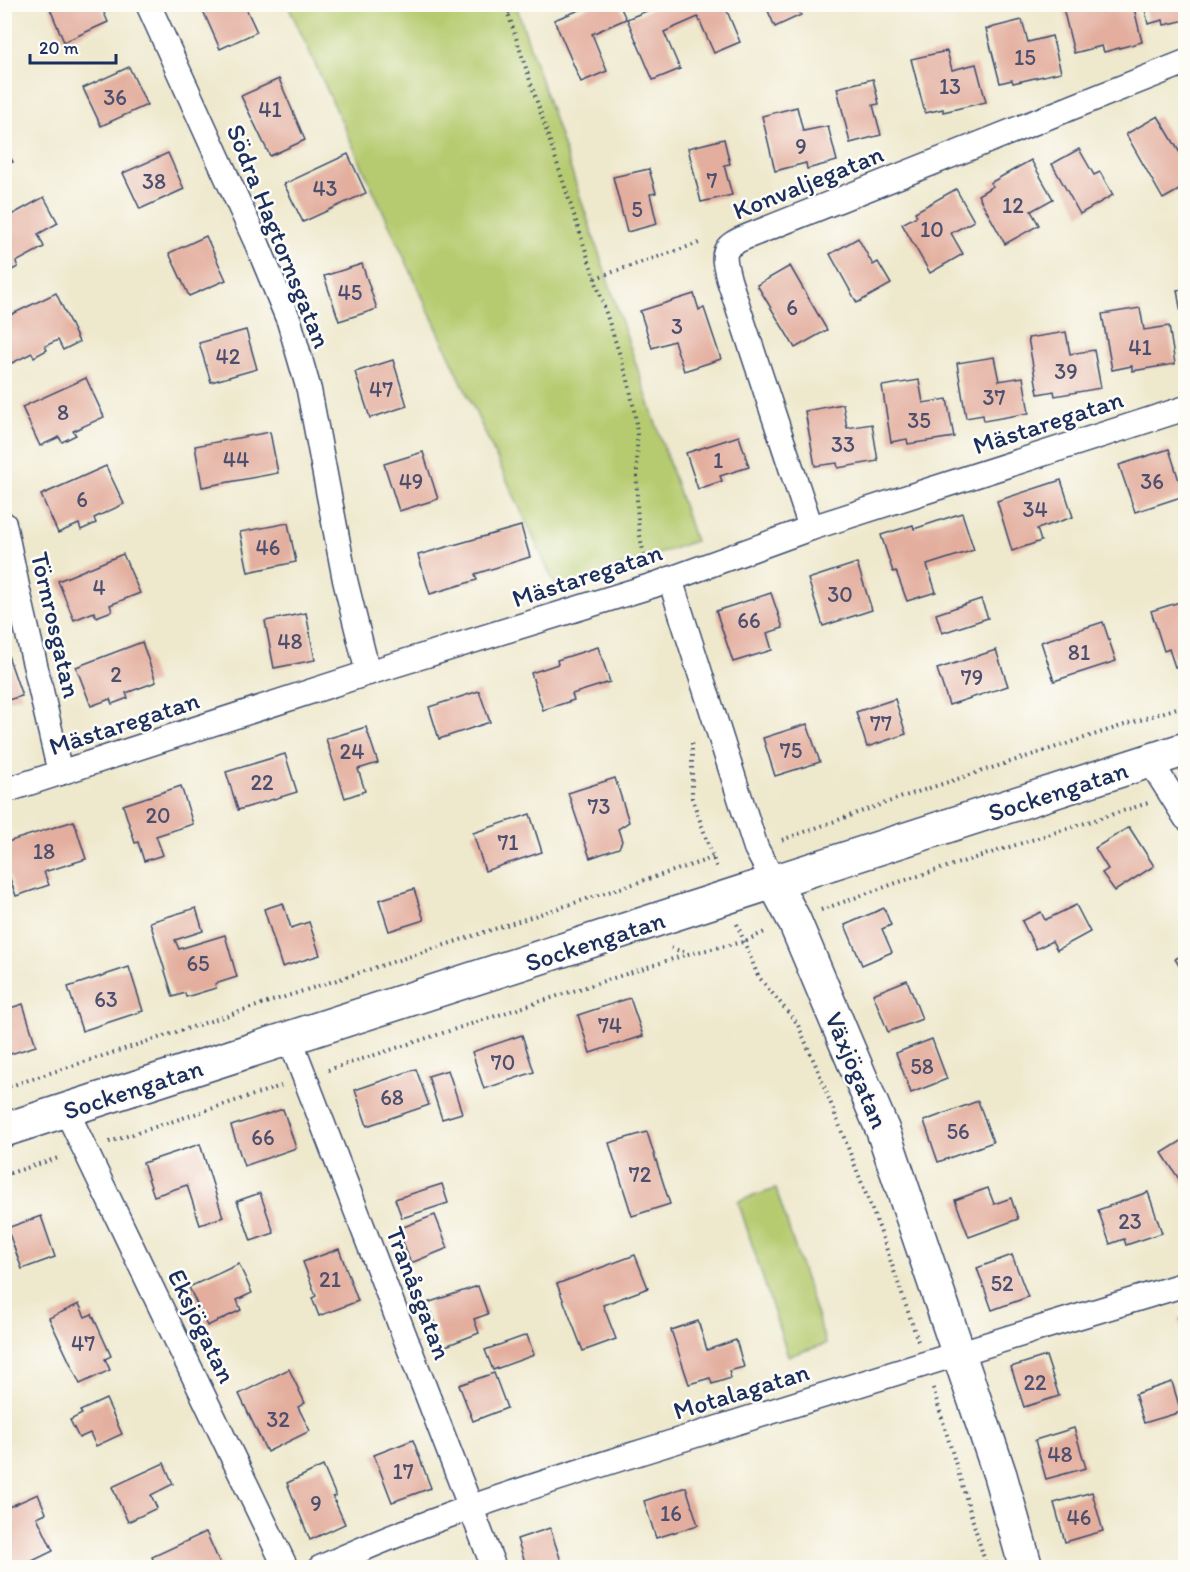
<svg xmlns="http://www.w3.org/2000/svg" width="1190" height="1572" font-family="Itim,sans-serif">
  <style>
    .green { fill: #b6cb6f; stroke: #687d66; stroke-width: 1.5 }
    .building { fill: #e3ae9e }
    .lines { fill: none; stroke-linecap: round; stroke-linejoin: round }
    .street-casing { stroke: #3b4b6e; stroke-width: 27 }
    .secondary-casing { stroke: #3b4b6e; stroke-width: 36 }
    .path { stroke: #3b4b6e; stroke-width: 4; stroke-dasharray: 1.5 4.5; stroke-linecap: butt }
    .street { stroke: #fff; stroke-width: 24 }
    .secondary { stroke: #fff; stroke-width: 33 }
    .labels { text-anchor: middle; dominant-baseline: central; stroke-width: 5; stroke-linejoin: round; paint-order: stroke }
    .number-label { font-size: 22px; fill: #4d4f6e }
    .street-label { font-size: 26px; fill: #1b2f5e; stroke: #fdfcf7 }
  </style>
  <rect width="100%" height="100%" fill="#fdfcf7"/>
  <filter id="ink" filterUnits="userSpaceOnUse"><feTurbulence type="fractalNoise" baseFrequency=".0167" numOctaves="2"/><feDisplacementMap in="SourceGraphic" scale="12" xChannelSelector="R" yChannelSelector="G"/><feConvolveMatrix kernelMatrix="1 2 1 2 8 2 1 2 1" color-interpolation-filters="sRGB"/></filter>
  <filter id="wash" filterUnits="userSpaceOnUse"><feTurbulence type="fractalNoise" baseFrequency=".008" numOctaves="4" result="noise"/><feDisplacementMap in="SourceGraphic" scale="24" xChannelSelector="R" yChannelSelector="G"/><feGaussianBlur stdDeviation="1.35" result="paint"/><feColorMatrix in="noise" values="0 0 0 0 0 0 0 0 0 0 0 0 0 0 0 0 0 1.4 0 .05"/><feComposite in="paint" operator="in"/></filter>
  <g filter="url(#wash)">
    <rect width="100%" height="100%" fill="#eee8cc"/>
    <g class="green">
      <path d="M288,5H516L695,541L557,589Z"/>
      <path d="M776,1189L826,1344L788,1356L738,1201Z"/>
    </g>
    <g id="blocks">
      <g class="building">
        <path d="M48,4H100L108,22L64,42Z"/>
        <path d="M200,4H244L257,32L220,49Z"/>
        <path d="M595,4H619L626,19L592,34L607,71L581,82L554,20Z"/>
        <path d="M664,4H724L740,42L714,53L698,17L664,32L680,69L653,80L627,19Z"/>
        <path d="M765,4H796L801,15L775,27Z"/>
        <path d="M1062,4H1100L1102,12L1133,4L1142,42L1104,52L1102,46L1074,53Z"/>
        <path d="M1144,4H1186V20L1164,25L1163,20L1148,24Z"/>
        <path d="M1022,20L1028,42L1052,36L1061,72L1013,83L1012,80L1000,83L986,29Z"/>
        <path d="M947,51L952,70L976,64L986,102L943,112V109L925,113L911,59Z"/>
        <path d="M129,67L147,105L101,126L83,88Z"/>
        <path d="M279,79L305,140L270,156L241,96Z"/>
        <path d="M873,79L879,104L873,105L881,135L850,143L837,88Z"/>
        <path d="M797,107L803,131L828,126L837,161L807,169L806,163L775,171L762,116Z"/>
        <path d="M1158,116L1186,163V186L1163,199L1126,134Z"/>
        <path d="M724,139L730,164L724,165L732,195L701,202L688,148Z"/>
        <path d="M4,147L13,162L4,166Z"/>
        <path d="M1079,149L1094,175L1100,172L1113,195L1080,214L1052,164Z"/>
        <path d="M168,153L184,189L140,209L123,173Z"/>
        <path d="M348,154L366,193L303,222L284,184Z"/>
        <path d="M1031,160L1053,199L1031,211L1039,225L1005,244L978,195L993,186L990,183Z"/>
        <path d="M649,169L656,193L650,194L657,224L627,232L613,177Z"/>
        <path d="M956,189L974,221L951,233L963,254L930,273L902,224L917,216L915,212Z"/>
        <path d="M44,197L58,223L38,234L44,247L16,262L18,267L4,274V219Z"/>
        <path d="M206,236L226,280L189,296L169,253Z"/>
        <path d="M858,238L873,265L878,262L891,284L857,303L830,254Z"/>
        <path d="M362,264L377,309L339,321L324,276Z"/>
        <path d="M790,266L827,330L795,348L757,285Z"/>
        <path d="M1186,289V330L1184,331L1177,290Z"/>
        <path d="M56,293L79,342L63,350L58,340L45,346L47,350L34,357L32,353L12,363L4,348V318Z"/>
        <path d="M694,294L699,310L704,308L721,359L684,371L674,341L652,348L640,311Z"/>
        <path d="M1140,308L1144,330L1169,326L1175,364L1132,371V366L1112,370L1102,314Z"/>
        <path d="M246,330L257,369L211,382L199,343Z"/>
        <path d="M1066,332L1070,354L1094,350L1101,388L1055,396L1054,391L1038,394L1028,338Z"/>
        <path d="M994,357L999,381L1023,377L1029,413L984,421L983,415L966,418L957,363Z"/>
        <path d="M393,360L407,406L370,418L355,372Z"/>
        <path d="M86,378L104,417L73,431L76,435L62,442L59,437L40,446L22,407Z"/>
        <path d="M919,380L923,403L947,399L954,437L908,444L907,439L891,442L882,386Z"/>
        <path d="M843,404L847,428L872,424L878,461L838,468L837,463L815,466L805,411Z"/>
        <path d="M270,432L278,473L202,487L195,446Z"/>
        <path d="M739,436L749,467L720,476L722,481L698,489L686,453Z"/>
        <path d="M1169,449L1184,496L1135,512L1119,465Z"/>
        <path d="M423,452L438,499L399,511L384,464Z"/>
        <path d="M106,466L124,504L94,518L96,523L81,530L79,524L58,533L41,495Z"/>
        <path d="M1061,480L1073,517L1037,529L1041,541L1012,551L997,501Z"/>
        <path d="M962,513L974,550L927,565L936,592L907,601L896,571L893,572L881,535L913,525L914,529Z"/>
        <path d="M288,523L296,562L248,572L240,532Z"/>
        <path d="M521,526L530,557L475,574L477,580L430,594L418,555Z"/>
        <path d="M123,554L140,593L110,605L112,611L96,617L94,612L74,620L58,581Z"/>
        <path d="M857,563L872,610L823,626L808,579Z"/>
        <path d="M771,593L783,628L767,633L772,650L733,662L716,611Z"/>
        <path d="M981,599L988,618L942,633L936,614Z"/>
        <path d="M1186,600V664L1175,667L1169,649L1164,651L1151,611Z"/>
        <path d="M306,613L315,660L274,668L265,621Z"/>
        <path d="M1103,622L1116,661L1054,681L1041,642Z"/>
        <path d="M142,642L156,682L126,693L128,698L112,704L110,699L91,706L76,667Z"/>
        <path d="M4,644L22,696L4,701Z"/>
        <path d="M598,647L610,682L572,694L574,700L543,710L531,673L558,664L557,660Z"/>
        <path d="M996,650L1008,686L949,705L937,669Z"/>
        <path d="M479,691L490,722L439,739L429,707Z"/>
        <path d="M895,699L906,734L867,747L856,712Z"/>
        <path d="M807,724L820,762L775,776L763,738Z"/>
        <path d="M366,727L378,763L358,769L365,791L345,798L326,739Z"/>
        <path d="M285,754L297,792L238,810L226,772Z"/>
        <path d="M615,778L629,822L618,829L622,841L619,848L590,858L568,793Z"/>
        <path d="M181,786L193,824L156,836L163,855L144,861L138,842L135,843L123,805Z"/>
        <path d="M530,814L542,852L485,871L473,833Z"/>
        <path d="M74,821L86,859L44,872L49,885L16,896L4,861V843Z"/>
        <path d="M1129,827L1154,866L1115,891L1102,873L1108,869L1095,848Z"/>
        <path d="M414,889L424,920L389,931L379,900Z"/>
        <path d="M283,903L291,928L309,922L320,955L282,967L264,909Z"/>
        <path d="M1076,905L1090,932L1057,950L1052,941L1036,949L1022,921L1041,912L1045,920Z"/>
        <path d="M196,908L203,931L175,940L179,949L225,935L237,977L215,984L216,988L186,997L185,993L173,997L150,922Z"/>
        <path d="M884,908L891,925L882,929L892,952L862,965L845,925Z"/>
        <path d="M1186,953V977L1175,959Z"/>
        <path d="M129,967L143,1011L82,1031L68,987Z"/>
        <path d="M907,980L922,1019L888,1032L873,994Z"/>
        <path d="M630,998L643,1036L590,1053L578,1015Z"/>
        <path d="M23,1004L36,1046L4,1056V1010Z"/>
        <path d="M522,1035L534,1072L484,1089L472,1052Z"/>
        <path d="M932,1039L947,1079L911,1093L896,1053Z"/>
        <path d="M416,1069L429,1105L367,1126L355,1090Z"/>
        <path d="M448,1070L462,1113L442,1119L428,1076Z"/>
        <path d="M978,1101L993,1142L938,1162L924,1121Z"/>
        <path d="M283,1109L296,1148L244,1166L231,1126Z"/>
        <path d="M647,1132L670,1204L632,1216L609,1143Z"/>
        <path d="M1186,1138V1190L1162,1153Z"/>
        <path d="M200,1144L223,1217L200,1225L187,1185L154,1196L143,1163Z"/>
        <path d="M442,1184L448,1203L402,1218L395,1199Z"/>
        <path d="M988,1188L994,1204L1011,1198L1018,1219L969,1237L955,1200Z"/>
        <path d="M1148,1192L1162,1233L1126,1245L1124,1239L1110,1244L1098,1210Z"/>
        <path d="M260,1193L274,1233L251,1241L237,1201Z"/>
        <path d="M435,1215L448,1248L411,1263L398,1229Z"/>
        <path d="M41,1216L55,1257L22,1269L7,1228Z"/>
        <path d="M339,1249L358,1301L319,1316L312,1298L316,1296L303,1262Z"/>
        <path d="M635,1255L648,1288L603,1305L616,1339L583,1351L557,1284Z"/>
        <path d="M1012,1255L1028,1297L992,1310L977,1268Z"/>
        <path d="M239,1264L252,1293L237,1300L241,1310L207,1326L189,1287Z"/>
        <path d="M478,1286L488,1314L474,1319L479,1333L443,1347L427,1303Z"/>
        <path d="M79,1304L85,1317L92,1314L111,1356L105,1359L110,1370L80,1384L49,1318Z"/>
        <path d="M1186,1316V1340H1185L1178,1318Z"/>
        <path d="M698,1321L707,1350L736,1340L744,1367L729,1371L731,1378L712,1384L710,1378L689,1384L671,1330Z"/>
        <path d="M527,1335L534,1355L493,1370L485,1350Z"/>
        <path d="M1046,1356L1059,1396L1024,1407L1011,1367Z"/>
        <path d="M289,1369L305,1403L298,1407L310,1431L267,1452L239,1394Z"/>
        <path d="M494,1373L507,1408L473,1421L459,1385Z"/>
        <path d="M1172,1382L1181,1412L1144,1423L1135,1394Z"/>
        <path d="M106,1399L122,1434L96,1446L90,1433L79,1438L70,1420L82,1414L80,1411Z"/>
        <path d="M1074,1428L1086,1468L1046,1479L1035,1440Z"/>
        <path d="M413,1440L431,1488L392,1502L374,1455Z"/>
        <path d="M164,1463L173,1484L151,1495L157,1508L128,1522L112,1487Z"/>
        <path d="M323,1466L336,1496L333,1497L345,1524L310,1540L287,1483Z"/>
        <path d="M686,1487L698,1525L656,1538L644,1501Z"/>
        <path d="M1092,1492L1103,1531L1065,1542L1054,1503Z"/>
        <path d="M38,1494L46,1513L37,1517L53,1551L18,1568H11L4,1554V1509Z"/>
        <path d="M550,1528L561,1561L543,1568H527L517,1539Z"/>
        <path d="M206,1532L222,1568H157L152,1557Z"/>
      </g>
    </g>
  </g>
  <g filter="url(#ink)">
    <use href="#blocks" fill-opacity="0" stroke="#3b4b6e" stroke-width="1.5"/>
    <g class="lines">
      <defs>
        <g id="street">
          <path d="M148,4L258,246L289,321L309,390L345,580L368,673"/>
          <path d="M4,524L18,591L60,773"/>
          <path d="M811,528L729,280C723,255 719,248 746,237L1186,62"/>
          <path d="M670,579L756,848L774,882"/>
          <path d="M1150,761L1186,818"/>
          <path d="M4,791L368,673L654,585L811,528L1186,408"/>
          <path d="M290,1039L494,1568"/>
          <path d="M66,1110L286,1568"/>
          <path d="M320,1568C438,1513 563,1477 686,1438C853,1386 1019,1334 1186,1284"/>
        </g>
        <g id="secondary">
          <path d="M774,882L794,920L883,1131L1000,1475L1026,1568"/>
          <path d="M4,1130L1186,749"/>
        </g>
      </defs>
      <use href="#street" class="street-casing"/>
      <use href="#secondary" class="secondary-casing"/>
      <g class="path">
        <path d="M505,4L628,380C632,400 637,420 637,440C638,483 633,519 646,561"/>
        <path d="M508,13L527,4"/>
        <path d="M595,278L702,242"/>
        <path d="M692,743V798L717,869"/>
        <path d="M782,840L905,796L1186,705"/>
        <path d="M821,910L893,884L1148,803"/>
        <path d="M737,924L758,976L797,1023L817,1068L880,1230L918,1341"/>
        <path d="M671,948L687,953"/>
        <path d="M328,1070L688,954L743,942L767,931"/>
        <path d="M4,1088L713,858"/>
        <path d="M109,1142L281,1086"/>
        <path d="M4,1175L61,1157"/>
        <path d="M933,1388L987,1568"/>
      </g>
      <use href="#street" class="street"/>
      <use href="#secondary" class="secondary"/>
    </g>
  </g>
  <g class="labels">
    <g class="number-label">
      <text x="1025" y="57">15</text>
      <text x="950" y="86">13</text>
      <text x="115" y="97">36</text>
      <text x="270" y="109">41</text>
      <text x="801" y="146">9</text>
      <text x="712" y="180">7</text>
      <text x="154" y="181">38</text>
      <text x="325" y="188">43</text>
      <text x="1013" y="205">12</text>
      <text x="637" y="209">5</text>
      <text x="932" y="229">10</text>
      <text x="350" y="292">45</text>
      <text x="792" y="307">6</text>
      <text x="677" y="326">3</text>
      <text x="1140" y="347">41</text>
      <text x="228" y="356">42</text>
      <text x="1066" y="371">39</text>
      <text x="381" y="389">47</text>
      <text x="994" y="397">37</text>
      <text x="63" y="412">8</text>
      <text x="919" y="420">35</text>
      <text x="843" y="444">33</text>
      <text x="236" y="459">44</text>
      <text x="718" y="460">1</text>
      <text x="411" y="481">49</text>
      <text x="1152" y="481">36</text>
      <text x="82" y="499">6</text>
      <text x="1035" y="509">34</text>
      <text x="268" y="547">46</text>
      <text x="99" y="587">4</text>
      <text x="840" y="594">30</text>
      <text x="749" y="620">66</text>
      <text x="290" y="641">48</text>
      <text x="1079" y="652">81</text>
      <text x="116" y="674">2</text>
      <text x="972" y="677">79</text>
      <text x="881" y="723">77</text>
      <text x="791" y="750">75</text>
      <text x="352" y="751">24</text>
      <text x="262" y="782">22</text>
      <text x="599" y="806">73</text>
      <text x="158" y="815">20</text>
      <text x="508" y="842">71</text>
      <text x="44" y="851">18</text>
      <text x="198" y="963">65</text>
      <text x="106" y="999">63</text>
      <text x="610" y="1025">74</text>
      <text x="503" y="1062">70</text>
      <text x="922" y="1066">58</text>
      <text x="392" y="1097">68</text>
      <text x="958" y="1131">56</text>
      <text x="263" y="1137">66</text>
      <text x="640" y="1174">72</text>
      <text x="1130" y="1221">23</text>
      <text x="330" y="1279">21</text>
      <text x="1002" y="1283">52</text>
      <text x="83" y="1343">47</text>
      <text x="1035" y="1382">22</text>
      <text x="278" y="1419">32</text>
      <text x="1060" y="1454">48</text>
      <text x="403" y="1471">17</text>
      <text x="316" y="1503">9</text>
      <text x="671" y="1513">16</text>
      <text x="1079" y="1517">46</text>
    </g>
    <g class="street-label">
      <text transform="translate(808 182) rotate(-22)">Konvaljegatan</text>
      <text transform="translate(279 236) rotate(68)">Södra Hagtornsgatan</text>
      <text transform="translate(1048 422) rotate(-18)">Mästaregatan</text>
      <text transform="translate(587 575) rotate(-18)">Mästaregatan</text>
      <text transform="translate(56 625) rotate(77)">Törnrosgatan</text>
      <text transform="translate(124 723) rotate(-18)">Mästaregatan</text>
      <text transform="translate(1058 791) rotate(-18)">Sockengatan</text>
      <text transform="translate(595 941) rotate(-18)">Sockengatan</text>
      <text transform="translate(857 1070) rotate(67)">Växjögatan</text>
      <text transform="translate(133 1089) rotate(-18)">Sockengatan</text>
      <text transform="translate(419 1293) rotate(69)">Tranåsgatan</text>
      <text transform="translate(202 1326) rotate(64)">Eksjögatan</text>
      <text transform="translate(741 1391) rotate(-17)">Motalagatan</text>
    </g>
  </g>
  <rect width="1190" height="1572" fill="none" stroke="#fdfcf7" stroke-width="24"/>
  <path d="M30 54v9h86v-9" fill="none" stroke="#1b2f5e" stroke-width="3"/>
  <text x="39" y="54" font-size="18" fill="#1b2f5e" stroke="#fdfcf7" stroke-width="4.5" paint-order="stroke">20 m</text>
</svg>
